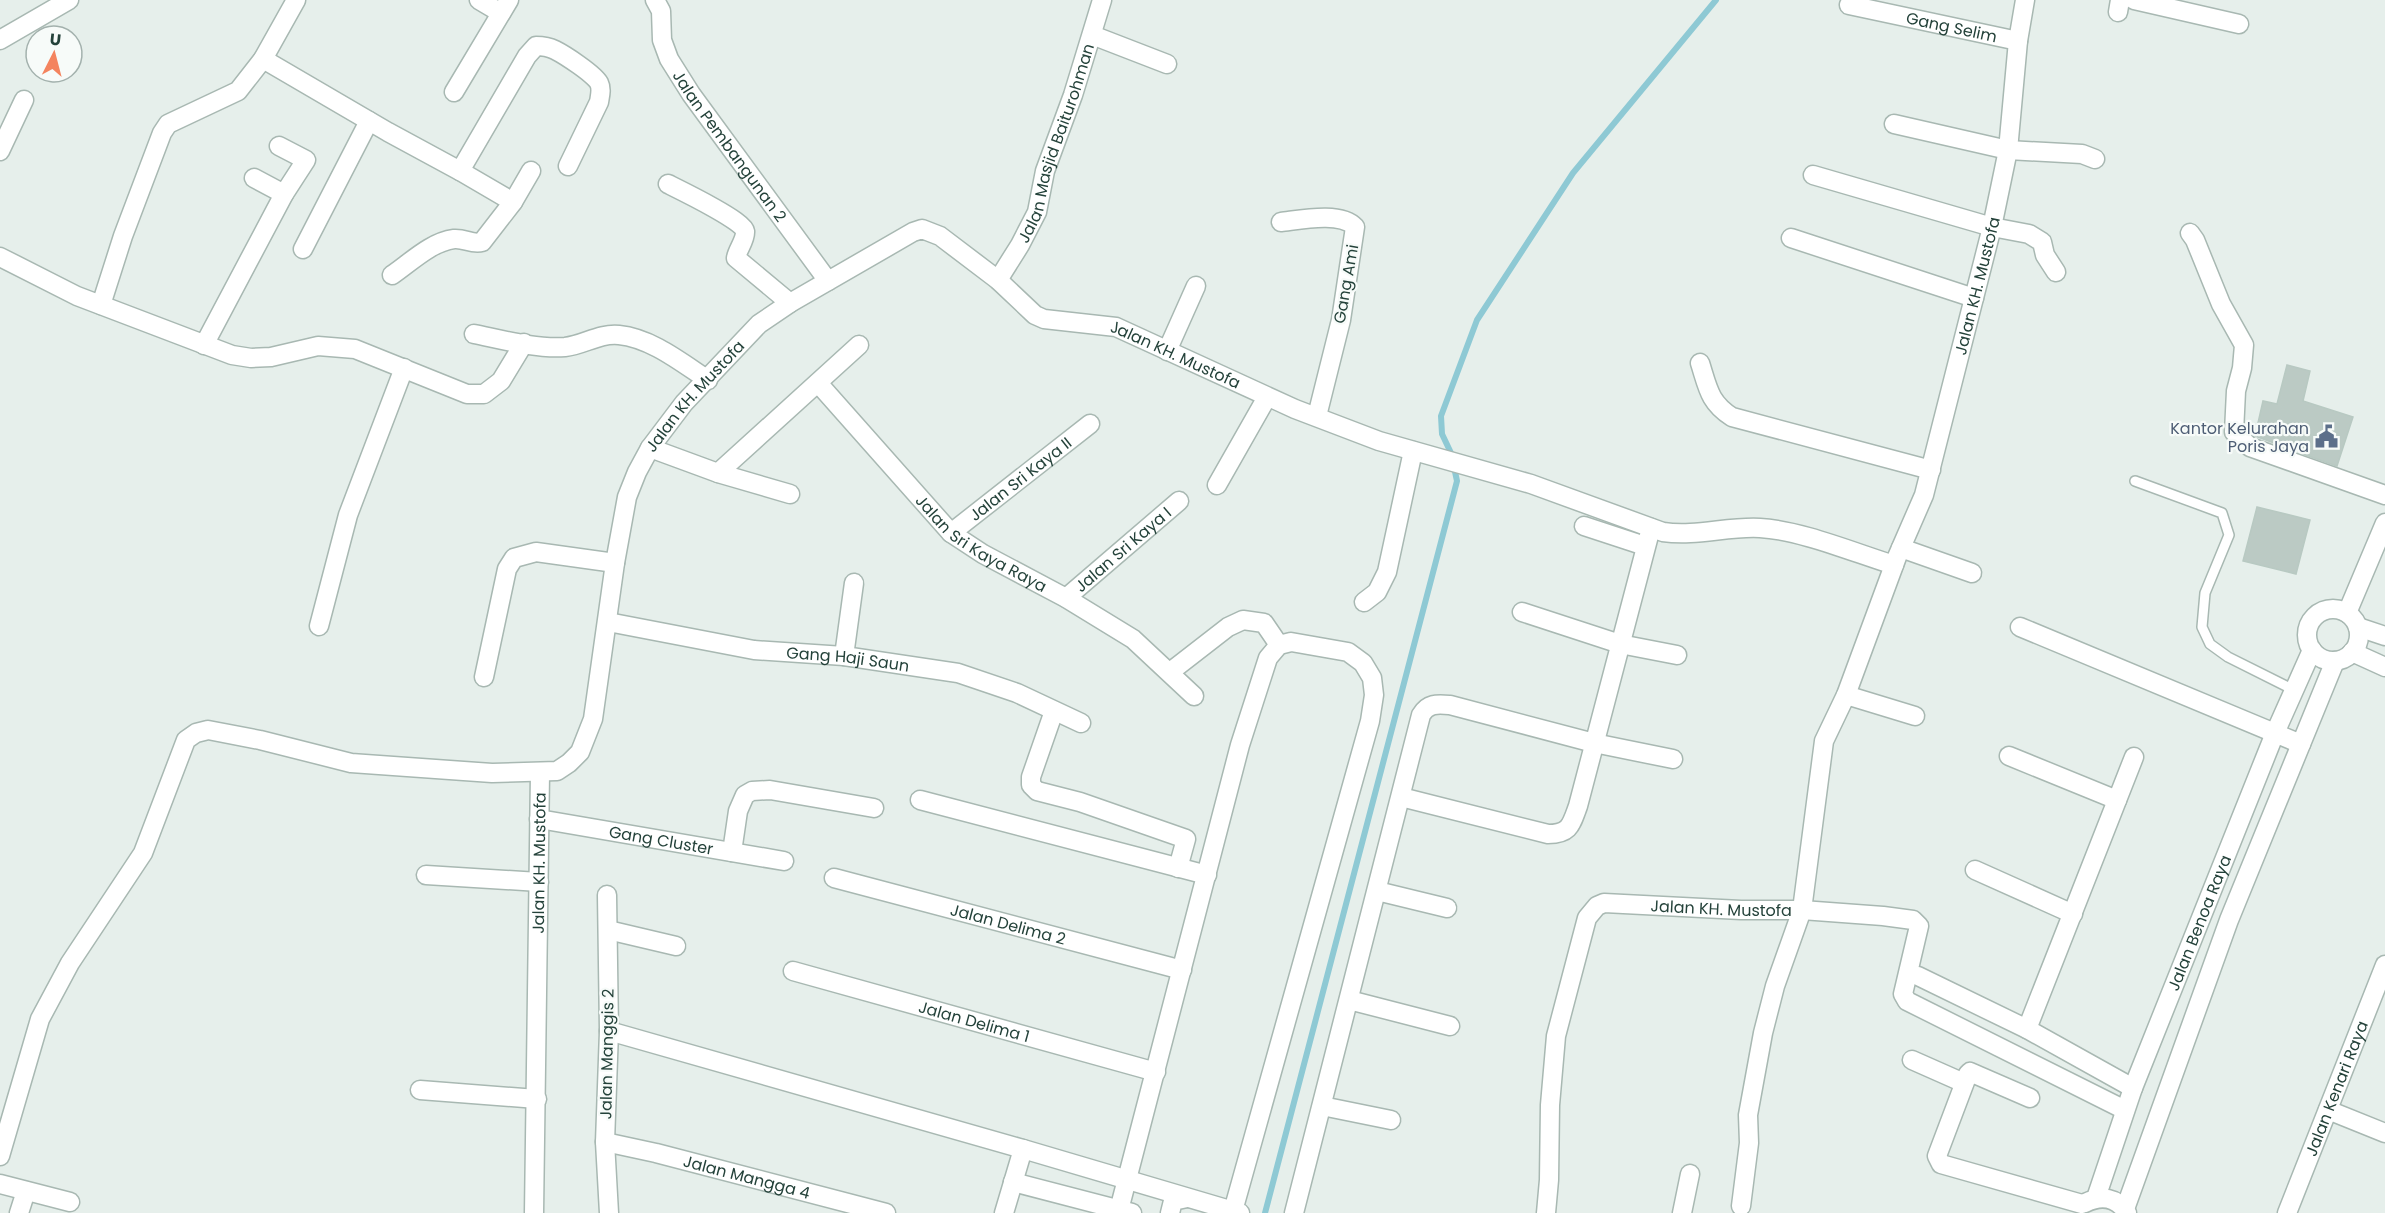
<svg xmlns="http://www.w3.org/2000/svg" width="2385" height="1213" font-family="Poppins,sans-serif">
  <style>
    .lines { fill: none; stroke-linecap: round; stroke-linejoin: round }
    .stream { stroke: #8ec9d4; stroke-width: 6 }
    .building { fill: #bbcac4; stroke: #b8c9c2; stroke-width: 1.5 }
    .lane-casing { stroke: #a8b8b2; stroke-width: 12 }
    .street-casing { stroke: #a8b8b2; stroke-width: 21 }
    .lane { stroke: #fff; stroke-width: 9 }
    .street { stroke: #fff; stroke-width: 18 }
    .labels { text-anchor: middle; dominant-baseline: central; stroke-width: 4.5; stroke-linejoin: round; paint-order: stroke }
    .street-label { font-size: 16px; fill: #24423a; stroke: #f7fbf9 }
    .service-label { font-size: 16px; fill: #4e5e75; stroke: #f7fbf9; text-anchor: end }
  </style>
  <rect width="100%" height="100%" fill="#e6efeb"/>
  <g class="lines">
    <path class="stream" d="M1265,1213L1457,481L1451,453L1442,434L1441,416L1477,320L1573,173L1716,0"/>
  </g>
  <g class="building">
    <path d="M2287,365L2310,371L2303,401L2353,417L2337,466L2303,454L2304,450L2274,443L2255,436L2263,401L2277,404Z"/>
    <path d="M2257,507L2310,520L2296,574L2243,561Z"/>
  </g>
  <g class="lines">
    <defs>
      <path id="lane" d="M2135,481L2222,513L2229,535L2205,593L2202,627L2210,644L2228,657L2294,690"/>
      <g id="street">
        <path d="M479,0L501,13"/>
        <path id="s1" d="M655,0L661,11L662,40L669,59L691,94L828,281"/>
        <path d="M2134,0L2239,24"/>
        <path id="s2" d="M1849,5L2018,41"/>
        <path d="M2118,12L2120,0"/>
        <path d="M1092,35L1167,64"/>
        <path d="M0,40L69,0"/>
        <path d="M263,59L388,132L460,171L527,56L536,46C543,46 549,47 555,50C565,55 594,74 599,83C602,89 600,96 599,102L568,166"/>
        <path d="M454,92L509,0"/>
        <path d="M1894,124L2008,150L2082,154L2095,159"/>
        <path d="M0,151L24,100"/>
        <path d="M460,171L513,202"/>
        <path d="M1813,175L1992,227L2029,234L2042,242L2045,255L2056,272"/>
        <path d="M254,178L284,194"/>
        <path d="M668,184C680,190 744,221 745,231C746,240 737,250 736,258L790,303"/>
        <path d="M1281,222C1299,220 1341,211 1355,227L1341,320L1317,416"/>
        <path d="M2190,233L2195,240L2221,304L2244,345L2242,368L2236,391L2234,432L2250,447L2385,495"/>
        <path d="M1791,238L1974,298"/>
        <path d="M303,249L369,121"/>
        <path d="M0,257L77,296L232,355L251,358L271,357L318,346L355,349L467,394H484L501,381L524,343"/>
        <path d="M392,275C411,262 431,242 454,239C465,238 472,245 482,242L513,202L531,171"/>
        <path id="s3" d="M998,280L1020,245L1037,212L1045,171L1073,95L1102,0"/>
        <path d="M101,305L123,236L162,133L168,124L238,91L263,59L296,0"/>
        <path d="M474,334C503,340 536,349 565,347C584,345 599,333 619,335C651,338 682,363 708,380"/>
        <path d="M204,345L284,194L306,160L279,146"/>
        <path d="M1167,351L1196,286"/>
        <path d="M1700,363C1708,388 1709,402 1732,417L1931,470"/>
        <path id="s4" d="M818,383L951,533L983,554L1066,598L1133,639L1194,696"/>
        <path d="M650,448L718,473L859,345"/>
        <path d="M718,473L790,494"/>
        <path d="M1217,485L1267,397"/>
        <path d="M1584,526L1645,546"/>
        <path id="s5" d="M951,533L1090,424"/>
        <path d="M1901,548L1972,573"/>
        <path id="s6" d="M1066,598L1179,501"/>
        <path d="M1364,602L1377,592L1387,572L1413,451"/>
        <circle cx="2333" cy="635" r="26"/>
        <path d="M1522,612L1620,644L1677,655"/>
        <path d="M2347,613L2385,523"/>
        <path id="s7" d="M608,622L754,650L844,656L958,673L1017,693L1081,723"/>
        <path d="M319,626L348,515L404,368"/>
        <path d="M2020,627L2301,744"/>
        <path d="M2358,627L2385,636"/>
        <path d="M2352,652L2385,667"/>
        <path d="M844,656L854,583"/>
        <path d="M1170,672L1228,627L1243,620L1264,623L1279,645"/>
        <path d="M484,677L507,569L514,558L536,552L615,563"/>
        <path d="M1846,695L1915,716"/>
        <path d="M1054,711L1031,777V785L1037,791L1080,802L1186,839L1178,868"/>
        <path d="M2009,756L2117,800"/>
        <path d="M1401,797L1548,834C1570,834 1571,825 1578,806L1651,528"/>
        <path d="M920,800L1207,875"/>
        <path id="s8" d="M539,819L784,861"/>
        <path d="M732,852L738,811L745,795L752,791L770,790L874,808"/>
        <path d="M1975,870L2073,914"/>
        <path d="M426,875L539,882"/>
        <path id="s9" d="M834,878L1182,970"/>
        <path d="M1377,891L1447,908"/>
        <path d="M607,895L609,1031L605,1142L609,1213"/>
        <path d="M608,930L676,946"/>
        <path id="s10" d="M793,971L1156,1072"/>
        <path d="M1918,976L2027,1029"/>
        <path d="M1349,1000L1450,1026"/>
        <path d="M609,1031L1023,1149L1004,1213"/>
        <path d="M1912,1060L1964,1083"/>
        <path d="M2133,1088L2027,1029L2134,757"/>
        <path d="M420,1090L537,1099"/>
        <path d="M2030,1098L1970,1072L1968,1074L1937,1156L1941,1164L2082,1204"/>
        <path d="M1322,1106L1391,1120"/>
        <path d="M2328,1110L2385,1133"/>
        <path id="s11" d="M605,1142L656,1153L886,1213"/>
        <path d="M1023,1149L1240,1213"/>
        <path id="s12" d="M0,1156L40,1019L70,963L143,853L186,740L196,733L208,730L260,740L351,763L492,773L557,771L569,763L580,752L593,719L615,563L627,497L637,472L650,448L684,403L759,324L790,303L913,232L922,229L940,236L998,280L1035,315L1044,319L1116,327L1295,409L1379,441L1531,484L1663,532C1696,537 1728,526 1760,528C1800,530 1855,553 1894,565"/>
        <path d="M1013,1182L1132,1213"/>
        <path d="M0,1184L70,1202"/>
        <path id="s13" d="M2096,1198L2133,1088L2275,733L2312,650"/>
        <path d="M2085,1203C2101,1195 2117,1197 2127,1213"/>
        <path id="s14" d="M1741,1206L1749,1143L1748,1115L1763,1033L1775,986L1802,910L1824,741L1846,695L1897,557L1924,495L1992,227L2008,150L2018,41L2025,0"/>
        <path d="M2125,1209L2229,920L2335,661"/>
        <path d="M1119,1210L1240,745L1268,658L1279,645L1291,642L1348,652L1363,663L1372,678L1374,695L1370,721L1233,1211"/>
        <path d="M19,1213L26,1191"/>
        <path id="s15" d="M534,1213L540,773"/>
        <path d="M1170,1213L1173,1201L1187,1198"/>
        <path d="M1294,1213L1421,715C1428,703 1437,704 1450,705L1594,743L1673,759"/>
        <path id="s16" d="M1546,1213L1549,1180L1550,1105L1556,1036L1587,918L1597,906L1604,903L1741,910H1802L1883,916L1913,920L1919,926L1903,994L1907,1001L2125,1110"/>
        <path d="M1682,1213L1690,1174"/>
        <path id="s17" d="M2287,1213L2385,965"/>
      </g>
    </defs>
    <use href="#lane" class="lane-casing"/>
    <use href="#street" class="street-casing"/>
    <use href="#lane" class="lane"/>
    <use href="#street" class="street"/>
  </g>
  <defs>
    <symbol id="civic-bare" viewBox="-9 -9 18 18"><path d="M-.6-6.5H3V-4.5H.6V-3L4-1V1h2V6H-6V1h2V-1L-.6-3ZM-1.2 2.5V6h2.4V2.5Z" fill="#5c6f8a" stroke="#f7fbf9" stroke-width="2.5" paint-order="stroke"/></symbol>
  </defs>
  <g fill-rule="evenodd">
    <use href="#civic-bare" x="2310" y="420" width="33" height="33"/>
  </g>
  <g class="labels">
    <g class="street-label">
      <text stroke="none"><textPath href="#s2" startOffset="105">Gang Selim</textPath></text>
      <text stroke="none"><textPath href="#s3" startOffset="150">Jalan Masjid Baiturohman</textPath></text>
      <text stroke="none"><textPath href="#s1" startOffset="168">Jalan Pembangunan 2</textPath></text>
      <text transform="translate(1346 284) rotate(-80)">Gang Ami</text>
      <text stroke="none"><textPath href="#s14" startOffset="956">Jalan KH. Mustofa</textPath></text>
      <text stroke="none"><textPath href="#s12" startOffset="1826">Jalan KH. Mustofa</textPath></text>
      <text stroke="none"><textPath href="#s12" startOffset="1250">Jalan KH. Mustofa</textPath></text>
      <text stroke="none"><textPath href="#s5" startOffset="88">Jalan Sri Kaya II</textPath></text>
      <text stroke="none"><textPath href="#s4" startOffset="231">Jalan Sri Kaya Raya</textPath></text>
      <text stroke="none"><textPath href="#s6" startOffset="75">Jalan Sri Kaya I</textPath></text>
      <text stroke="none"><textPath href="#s7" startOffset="243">Gang Haji Saun</textPath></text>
      <text stroke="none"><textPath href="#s8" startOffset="124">Gang Cluster</textPath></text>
      <text stroke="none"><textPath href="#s15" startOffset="350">Jalan KH. Mustofa</textPath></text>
      <text stroke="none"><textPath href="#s16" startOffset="440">Jalan KH. Mustofa</textPath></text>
      <text stroke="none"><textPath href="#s13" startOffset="294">Jalan Benoa Raya</textPath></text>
      <text stroke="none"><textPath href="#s9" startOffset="180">Jalan Delima 2</textPath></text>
      <text stroke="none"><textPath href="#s10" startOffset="188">Jalan Delima 1</textPath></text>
      <text transform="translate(607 1054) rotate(-89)">Jalan Manggis 2</text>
      <text stroke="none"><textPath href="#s17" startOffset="134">Jalan Kenari Raya</textPath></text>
      <text stroke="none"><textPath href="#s11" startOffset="146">Jalan Mangga 4</textPath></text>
    </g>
    <g class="service-label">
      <text x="2309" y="428">Kantor Kelurahan<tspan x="2309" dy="18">Poris Jaya</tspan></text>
    </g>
  </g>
  <g transform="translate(54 54) rotate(6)"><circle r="28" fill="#f7fbf9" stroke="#a3b1ad" stroke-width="1.5"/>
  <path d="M0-4.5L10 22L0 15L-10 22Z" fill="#f4845f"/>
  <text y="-9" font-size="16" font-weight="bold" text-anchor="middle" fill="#24423a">U</text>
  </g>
</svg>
